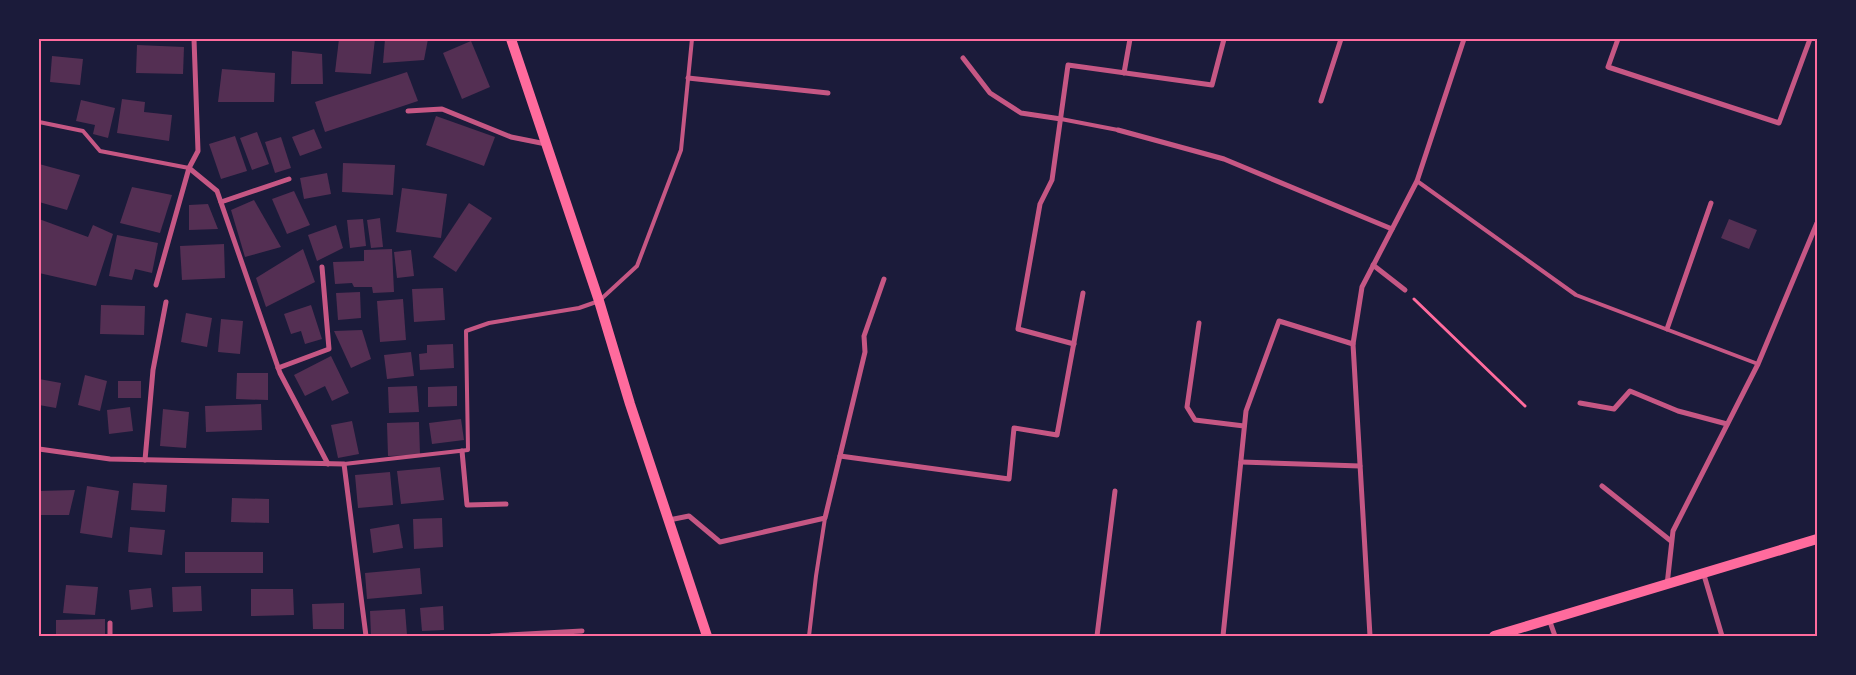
<svg xmlns="http://www.w3.org/2000/svg" width="1856" height="675" font-family="'Open Sans',sans-serif">
  <style>
    .building { fill: #542f53 }
    .lines { fill: none; stroke-linecap: round; stroke-linejoin: round }
    .path { stroke: #ff6b9d; stroke-width: 3 }
    .service { stroke: #c65784; stroke-width: 4 }
    .minor { stroke: #c65784; stroke-width: 5 }
    .secondary { stroke: #ff6b9d; stroke-width: 10 }
    .neatline { fill: none; stroke: #ff6b9d; stroke-width: 2 }
  </style>
  <rect width="100%" height="100%" fill="#1b1b3a"/>
  <g class="building">
    <path d="M339,39H375L371,74L335,72Z"/>
    <path d="M385,39H428L424,60L383,63Z"/>
    <path d="M471,41L490,87L462,99L443,53Z"/>
    <path d="M137,45L184,47L183,74L136,73Z"/>
    <path d="M292,51L322,54L323,84H291Z"/>
    <path d="M52,56L83,59L80,85L50,82Z"/>
    <path d="M222,69L275,73L274,102H218Z"/>
    <path d="M407,72L418,101L325,132L315,102Z"/>
    <path d="M122,99L145,102L144,112L172,115L169,141L117,133Z"/>
    <path d="M81,100L115,108L108,138L93,134L95,125L76,121Z"/>
    <path d="M436,116L495,137L484,166L426,145Z"/>
    <path d="M314,129L322,148L300,156L292,137Z"/>
    <path d="M257,132L269,164L252,170L240,138Z"/>
    <path d="M235,136L247,171L221,179L209,144Z"/>
    <path d="M281,137L291,168L275,173L265,142Z"/>
    <path d="M343,163L395,165L393,195L342,192Z"/>
    <path d="M39,164L80,175L67,210L39,202Z"/>
    <path d="M327,173L331,194L304,199L300,178Z"/>
    <path d="M132,187L172,195L160,233L120,223Z"/>
    <path d="M402,188L447,194L441,238L396,232Z"/>
    <path d="M294,191L310,225L287,234L272,199Z"/>
    <path d="M254,200L281,247L245,257L231,210Z"/>
    <path d="M469,203L492,218L456,272L433,257Z"/>
    <path d="M208,204L218,229L189,230V205Z"/>
    <path d="M380,218L383,247L371,248L367,220Z"/>
    <path d="M39,219L88,237L93,225L113,234L96,286L39,273Z"/>
    <path d="M363,219L366,246L350,248L347,220Z"/>
    <path d="M1729,219L1757,230L1749,249L1721,238Z"/>
    <path d="M336,225L343,248L317,261L308,235Z"/>
    <path d="M117,235L158,243L152,273L135,269L132,280L109,276Z"/>
    <path d="M224,244L225,278L182,280L180,246Z"/>
    <path d="M303,249L315,282L266,307L256,278Z"/>
    <path d="M392,249L394,292L373,293L372,287H354L352,283L335,284L333,262L364,261V250Z"/>
    <path d="M411,250L414,276L397,278L394,252Z"/>
    <path d="M443,288L445,320L414,322L412,289Z"/>
    <path d="M360,292L361,318L338,320L336,293Z"/>
    <path d="M403,299L406,340L380,342L377,301Z"/>
    <path d="M101,305L145,306L144,335L100,334Z"/>
    <path d="M311,305L322,339L305,344L301,331L291,334L284,314Z"/>
    <path d="M186,313L212,318L207,347L181,342Z"/>
    <path d="M221,319L243,321L240,354L218,352Z"/>
    <path d="M362,330L371,359L351,368L334,331Z"/>
    <path d="M453,344L454,368L420,370L419,354L427,353V345Z"/>
    <path d="M411,352L414,376L387,379L384,355Z"/>
    <path d="M331,356L349,393L332,401L325,386L305,396L294,375Z"/>
    <path d="M237,373H268V400L236,399Z"/>
    <path d="M85,375L107,381L100,411L78,405Z"/>
    <path d="M39,379L61,383L56,408L39,405Z"/>
    <rect x="118" y="381" width="23" height="17"/>
    <path d="M417,386L419,412L389,413L388,387Z"/>
    <path d="M457,386V406L428,407V387Z"/>
    <path d="M261,404L262,430L206,432L205,406Z"/>
    <path d="M130,407L133,431L109,434L107,410Z"/>
    <path d="M163,409L189,412L186,448L160,446Z"/>
    <path d="M461,419L464,440L432,444L429,423Z"/>
    <path d="M352,421L359,454L338,458L331,425Z"/>
    <path d="M419,422L420,455L388,456L387,423Z"/>
    <path d="M440,467L444,500L401,504L397,471Z"/>
    <path d="M390,472L393,505L358,508L355,475Z"/>
    <path d="M133,483L167,485L165,512L131,510Z"/>
    <path d="M87,486L119,491L112,538L80,533Z"/>
    <path d="M75,490L69,515H39V491Z"/>
    <path d="M232,498L269,499V523L231,522Z"/>
    <path d="M442,518L443,547L414,549L413,519Z"/>
    <path d="M399,524L403,548L373,553L370,529Z"/>
    <path d="M130,527L165,530L162,555L128,552Z"/>
    <rect x="185" y="552" width="78" height="21"/>
    <path d="M420,568L422,594L367,599L365,573Z"/>
    <path d="M66,585L98,587L95,615L63,613Z"/>
    <path d="M201,586L202,611L173,612L172,587Z"/>
    <path d="M151,588L153,607L131,610L129,590Z"/>
    <path d="M251,589H293L294,615L251,616Z"/>
    <path d="M344,603V629H313L312,604Z"/>
    <path d="M443,606L444,630L422,631L420,608Z"/>
    <path d="M405,609L407,635L371,636L370,611Z"/>
    <path d="M105,619V636H56V620Z"/>
  </g>
  <g class="lines">
    <path class="path" d="M1414,299L1525,406"/>
    <g class="service">
      <path d="M1061,119L1118,130"/>
      <path d="M39,122L83,131L100,151L189,168"/>
      <path d="M1417,181L1576,295L1758,364"/>
      <path d="M344,464L468,450L466,331L489,323L579,308L599,301L637,266L681,150L692,39"/>
      <path d="M809,636L816,576L825,518"/>
    </g>
    <g class="minor">
      <path d="M194,39L198,151L189,168L217,191L280,373L328,464"/>
      <path d="M1618,39L1608,67L1779,123L1810,39"/>
      <path d="M963,58L990,93L1021,113L1061,119"/>
      <path d="M1124,73L1130,39"/>
      <path d="M688,78L828,93"/>
      <path d="M1321,101L1341,39"/>
      <path d="M408,111L442,109L511,137L546,144"/>
      <path d="M1118,130L1224,159L1392,229"/>
      <path d="M221,202L289,179"/>
      <path d="M1373,265L1405,290"/>
      <path d="M156,285L189,168"/>
      <path d="M1199,323L1187,407L1195,420L1244,426"/>
      <path d="M1667,329L1711,203"/>
      <path d="M1074,344L1018,329L1040,204L1052,180L1068,65L1212,85L1224,39"/>
      <path d="M278,368L329,349L322,267"/>
      <path d="M1580,403L1614,409L1630,391L1678,411L1727,424"/>
      <path d="M39,449L110,459L344,464L366,636"/>
      <path d="M462,451L467,505L506,504"/>
      <path d="M840,456L1009,479L1014,428L1057,435L1083,293"/>
      <path d="M145,460L153,370L166,302"/>
      <path d="M1241,462L1360,466"/>
      <path d="M1602,486L1671,541"/>
      <path d="M669,520L689,516L720,542L825,518L865,352L864,336L884,279"/>
      <path d="M1704,575L1722,636"/>
      <path d="M1667,585L1673,531L1758,364L1817,223"/>
      <path d="M1549,619L1555,636"/>
      <path d="M110,636V623"/>
      <path d="M491,636L582,631"/>
      <path d="M1097,636L1115,491"/>
      <path d="M1223,636L1246,411L1279,321L1353,344"/>
      <path d="M1370,636L1353,344L1362,287L1417,181L1464,39"/>
    </g>
    <g class="secondary">
      <path d="M511,39L599,301L630,404L707,636"/>
      <path d="M1494,636L1817,539"/>
    </g>
  </g>
  <rect width="1856" height="675" fill="none" stroke="#1b1b3a" stroke-width="80"/>
  <rect x="40" y="40" width="1776" height="595" class="neatline"/>
</svg>
